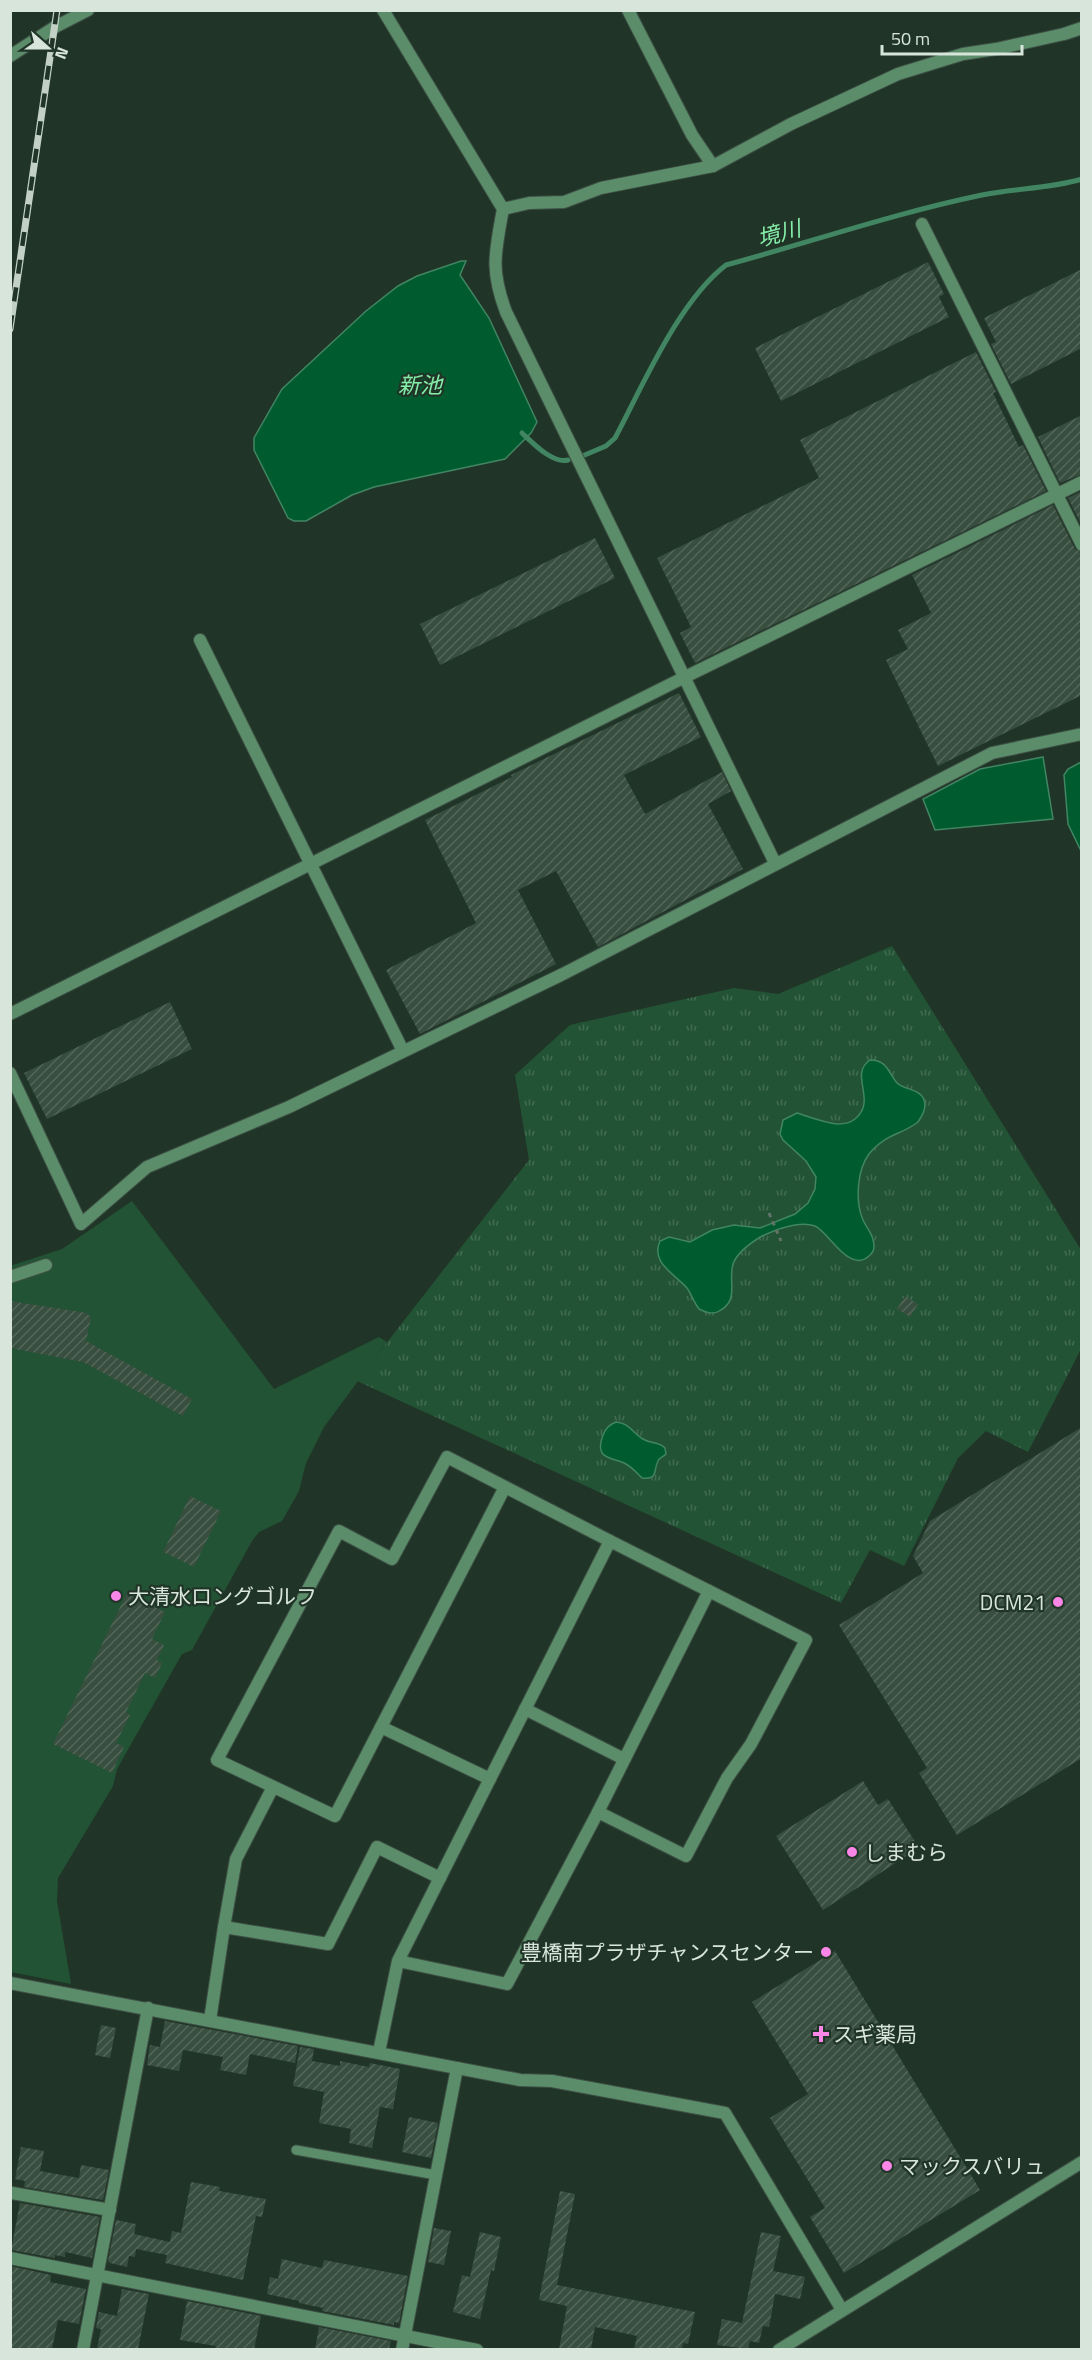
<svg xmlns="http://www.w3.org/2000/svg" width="1092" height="2360" font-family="'Titillium Web','Noto Sans JP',sans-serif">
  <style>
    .grass { fill: url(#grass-tufts) }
    .garden { fill: #235335 }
    .water { fill: #005c2f; stroke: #418563; stroke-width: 1.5 }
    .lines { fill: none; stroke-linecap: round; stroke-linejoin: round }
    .stream { stroke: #418563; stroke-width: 5 }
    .building { fill: url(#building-hatch) }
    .service-casing { stroke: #3d5144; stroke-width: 11 }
    .minor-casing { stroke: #3d5144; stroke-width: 14 }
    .tertiary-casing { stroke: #3d5144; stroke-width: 14 }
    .path { stroke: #627467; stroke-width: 3; stroke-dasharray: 4.5 4.5; stroke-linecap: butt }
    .service { stroke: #5c8d6b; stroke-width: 9 }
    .minor { stroke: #5c8d6b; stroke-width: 12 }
    .tertiary { stroke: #5c8d6b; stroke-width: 12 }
    .rail-casing { stroke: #c2d0c6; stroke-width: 7 }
    .rail { stroke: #203527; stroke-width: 4.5; stroke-dasharray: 14; stroke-linecap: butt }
    .poi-dot { fill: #fa87e7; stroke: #203527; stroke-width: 2 }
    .labels { text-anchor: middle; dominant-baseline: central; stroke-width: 4.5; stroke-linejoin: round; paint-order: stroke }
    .poi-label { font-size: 21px; fill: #d8e5db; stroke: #203527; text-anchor: start }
    .water-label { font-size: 22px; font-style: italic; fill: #86eda9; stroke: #203527 }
  </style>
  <defs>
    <pattern id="grass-tufts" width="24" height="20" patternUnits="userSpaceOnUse" patternTransform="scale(1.5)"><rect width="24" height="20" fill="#235335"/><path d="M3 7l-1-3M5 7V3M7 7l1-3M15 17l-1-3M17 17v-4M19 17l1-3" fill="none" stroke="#426c52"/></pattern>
    <pattern id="building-hatch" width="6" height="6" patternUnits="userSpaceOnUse" patternTransform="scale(1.5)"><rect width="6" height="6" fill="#384e3f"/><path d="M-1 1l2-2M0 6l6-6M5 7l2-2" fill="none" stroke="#54675a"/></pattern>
  </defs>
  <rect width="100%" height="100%" fill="#203527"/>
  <path class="grass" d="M892,946L1081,1250V1349L1028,1452L986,1431L958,1458L904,1566L870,1550L841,1603L357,1381L529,1160L515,1075L570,1025L734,988L778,994Z"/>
  <path class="garden" d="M132,1201L274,1389L379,1337L387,1342L324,1427L306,1463L299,1491L282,1521L259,1532L252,1541L192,1650L182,1654L117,1769L113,1786L58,1878L57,1901L71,1984L11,1972L10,1266L62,1249Z"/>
  <g class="water">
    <path d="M461,261H466L460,275L489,318L537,422L531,433L505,459L374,487L352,495L306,521H294L288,518L254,450V438L282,389L366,311L398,286L417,276Z"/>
    <path d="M1043,757L1053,819L935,830L923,799L980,769Z"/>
    <path d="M1081,762H1082L1081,851L1068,824L1064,775L1068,769Z"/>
    <path d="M870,1060C887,1060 888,1072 897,1083C904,1090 921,1089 924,1100C927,1108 922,1116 918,1122C900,1136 886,1133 869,1154C857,1170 855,1202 863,1220C866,1227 872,1233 873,1240C875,1246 874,1252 869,1256C849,1274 829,1232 815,1226C799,1220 777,1229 762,1236C752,1242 737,1253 733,1264C728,1281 739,1299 721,1310C714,1315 707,1313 699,1309C694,1303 692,1295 687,1288C675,1274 650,1263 660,1241L669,1237L690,1242L712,1230L734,1225L760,1228L795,1214L808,1203L815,1189L816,1177L806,1161L783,1140L780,1134L783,1120L797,1113C810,1117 824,1123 838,1124C845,1124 850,1123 855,1119C878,1100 848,1075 870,1060Z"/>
    <path d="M616,1422C630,1423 632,1433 643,1439C651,1444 658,1441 665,1448L666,1454C663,1457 659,1458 658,1461C653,1470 659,1480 642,1478C637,1473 631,1466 624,1463C610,1457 594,1459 603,1435C606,1428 609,1425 616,1422Z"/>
  </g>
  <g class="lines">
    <g class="stream">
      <path d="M522,433C532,442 552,464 568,460"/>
      <path d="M580,457L606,446L615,438C643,385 679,301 726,265C811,242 895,213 982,195C1015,188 1049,189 1082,179"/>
    </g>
  </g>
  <g class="building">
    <path d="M928,262L944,294L939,297L949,317L781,401L755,348Z"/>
    <path d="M1082,269V348L1011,384L991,344L996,342L984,318Z"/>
    <path d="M976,352L996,392L993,393L1009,426L1019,447L1023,445L1046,491L695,663L680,633L691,627L657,558L819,478L800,440Z"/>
    <path d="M1082,415V474L1060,483L1038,437Z"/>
    <path d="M1082,491V526L1068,498Z"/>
    <path d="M1053,505L1075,549L1082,553V695L938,766L886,660L908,649L898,630L931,613L912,575Z"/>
    <path d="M595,538L615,578L440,665L420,624Z"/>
    <path d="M679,693L701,737L624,775L645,814L722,772L731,791L708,804L743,869L598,947L556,871L518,890L556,964L420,1034L386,970L476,923L425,820L512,777L511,775Z"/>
    <path d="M170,1002L192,1049L47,1119L24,1073Z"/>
    <path d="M905,1296L918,1304L910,1317L897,1309Z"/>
    <path d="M10,1301L87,1313L91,1318L86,1341L192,1399L183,1416L83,1362L10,1348Z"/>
    <path d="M1082,1427V1758L957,1835L919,1773L927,1768L839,1625L923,1573L913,1556L930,1521Z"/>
    <path d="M190,1496L221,1511L194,1567L163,1552Z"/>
    <path d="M127,1593L165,1612L152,1639L164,1645L157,1660L162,1663L155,1678L145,1673L126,1712L130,1715L116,1743L124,1747L112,1773L53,1744Z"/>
    <path d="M863,1781L878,1805L888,1799L919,1848L823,1910L776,1836Z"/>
    <path d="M835,1951L980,2190L844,2273L810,2217L825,2208L770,2118L808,2094L752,2002Z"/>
    <path d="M165,2021L298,2046L295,2063L250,2054L246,2075L220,2070L223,2057L183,2050L179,2071L147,2065L150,2045L160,2047Z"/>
    <path d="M101,2025L116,2028L110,2058L95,2055Z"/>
    <path d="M300,2047L314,2049L312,2061L340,2066V2061L369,2067L370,2063L400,2069L393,2109L380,2107L372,2148L349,2143L351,2129L319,2123L324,2092L293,2086Z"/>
    <path d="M409,2117L438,2123L431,2158L402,2152Z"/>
    <path d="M21,2147L44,2151L40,2171L79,2178L81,2165L109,2170L103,2200L24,2187L25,2181L15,2179Z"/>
    <path d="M191,2182L220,2187L219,2191L266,2199L262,2217L256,2216L243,2280L165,2263L167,2255L136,2249L135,2257L129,2256L127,2267L110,2263L108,2261L116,2220L136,2224L134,2234L170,2242L172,2231L181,2233Z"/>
    <path d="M560,2191L575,2194L557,2285L695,2312L688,2344L683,2343L682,2349H634L637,2336L595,2327L591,2349H559L567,2306L539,2300Z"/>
    <path d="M20,2203L100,2217L92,2258L65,2252V2257L55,2255V2258L11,2250Z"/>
    <path d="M434,2228L451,2231L444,2265L428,2262Z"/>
    <path d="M480,2232L501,2237L494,2271L491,2270L480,2319L453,2312L462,2275L470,2277Z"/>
    <path d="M761,2232L781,2236L773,2271L805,2277L800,2299L775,2294L769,2327L763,2326L759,2343L750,2341L748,2349L717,2345L722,2319L742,2323Z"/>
    <path d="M282,2259L322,2268L324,2260L408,2276L399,2323L394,2322V2325L322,2311L323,2308L299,2303V2301L267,2294L270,2277L278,2279Z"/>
    <path d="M10,2266L51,2275L50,2282L86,2289L79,2324L58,2320L52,2349H10Z"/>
    <path d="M122,2289L149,2294L138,2349H97L101,2329L96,2328L99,2312L117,2316Z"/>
    <path d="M187,2301L261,2316L254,2349H215L216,2346L180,2340Z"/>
    <path d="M319,2327L391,2341L389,2349H315Z"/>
  </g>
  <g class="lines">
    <defs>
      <path id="service" d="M296,2150L436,2175"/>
      <g id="minor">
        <path d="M383,10L503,209C495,253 490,269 506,312L775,863"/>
        <path d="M628,10L692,135L713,166"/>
        <path d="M10,56L55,27L88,10"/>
        <path d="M503,209L529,203L564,202L601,188L713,166L791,124L898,74L963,54L996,49L1064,34L1082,28"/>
        <path d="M922,224L1082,545"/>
        <path d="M200,640L403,1051"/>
        <path d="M10,1014L683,678L1082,482"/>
        <path d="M10,1073L81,1224L147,1167L289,1107L563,974L992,753L1082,734"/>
        <path d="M10,1277L46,1265"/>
        <path d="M505,1487L335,1816L217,1760L339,1531L392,1559L447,1457L610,1541"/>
        <path d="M525,1709L624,1759"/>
        <path d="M381,1727L490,1779"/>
        <path d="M598,1812L709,1591"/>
        <path d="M224,1927L236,1859L273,1787"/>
        <path d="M10,1983L520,2080L552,2081L725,2113L842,2310"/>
        <path d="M210,2020L224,1927L328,1944L377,1847L440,1878"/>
        <path d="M379,2052L398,1961L610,1541L806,1640L751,1744L727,1778L686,1856L598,1812L507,1984L398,1961"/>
        <path d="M12,2193L110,2210"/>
        <path d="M10,2258L477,2350"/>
        <path d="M83,2350L148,2008"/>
        <path d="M402,2350L457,2068"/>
      </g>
      <path id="tertiary" d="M779,2350L1082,2162"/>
    </defs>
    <use href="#service" class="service-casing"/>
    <use href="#minor" class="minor-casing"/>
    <use href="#tertiary" class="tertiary-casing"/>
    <path class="path" d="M769,1213L781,1241"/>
    <use href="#service" class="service"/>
    <use href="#minor" class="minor"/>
    <use href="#tertiary" class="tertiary"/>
    <defs>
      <path id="rail" d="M10,329L57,10"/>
    </defs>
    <use href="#rail" class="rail-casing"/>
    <use href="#rail" class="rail"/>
  </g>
  <g class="poi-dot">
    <circle cx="116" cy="1596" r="6"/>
    <circle cx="1058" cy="1602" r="6"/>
    <circle cx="852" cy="1852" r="6"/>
    <circle cx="826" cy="1952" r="6"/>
    <path d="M818 2025h6v6h6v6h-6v6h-6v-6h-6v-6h6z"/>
    <circle cx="887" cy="2166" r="6"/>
  </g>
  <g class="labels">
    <g class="poi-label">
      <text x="128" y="1596">大清水ロングゴルフ</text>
      <text x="1046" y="1602" text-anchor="end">DCM21</text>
      <text x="864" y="1852">しまむら</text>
      <text x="814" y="1952" text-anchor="end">豊橋南プラザチャンスセンター</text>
      <text x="833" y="2034">スギ薬局</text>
      <text x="899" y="2166">マックスバリュ</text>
    </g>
    <g class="water-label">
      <text transform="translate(779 233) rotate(-15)">境川</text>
      <text x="420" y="385">新池</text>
    </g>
  </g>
  <rect width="1092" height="2360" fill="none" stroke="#d8e5db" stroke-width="24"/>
  <g transform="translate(48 48) rotate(111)" stroke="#203527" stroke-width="4.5" paint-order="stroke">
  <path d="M0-4.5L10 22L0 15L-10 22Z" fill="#d8e5db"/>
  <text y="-9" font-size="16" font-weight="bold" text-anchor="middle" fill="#d8e5db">N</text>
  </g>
  <path d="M882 45v9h140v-9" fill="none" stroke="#d8e5db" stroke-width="3"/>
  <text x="891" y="45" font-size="18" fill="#d8e5db" stroke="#203527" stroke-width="4.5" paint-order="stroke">50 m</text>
</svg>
